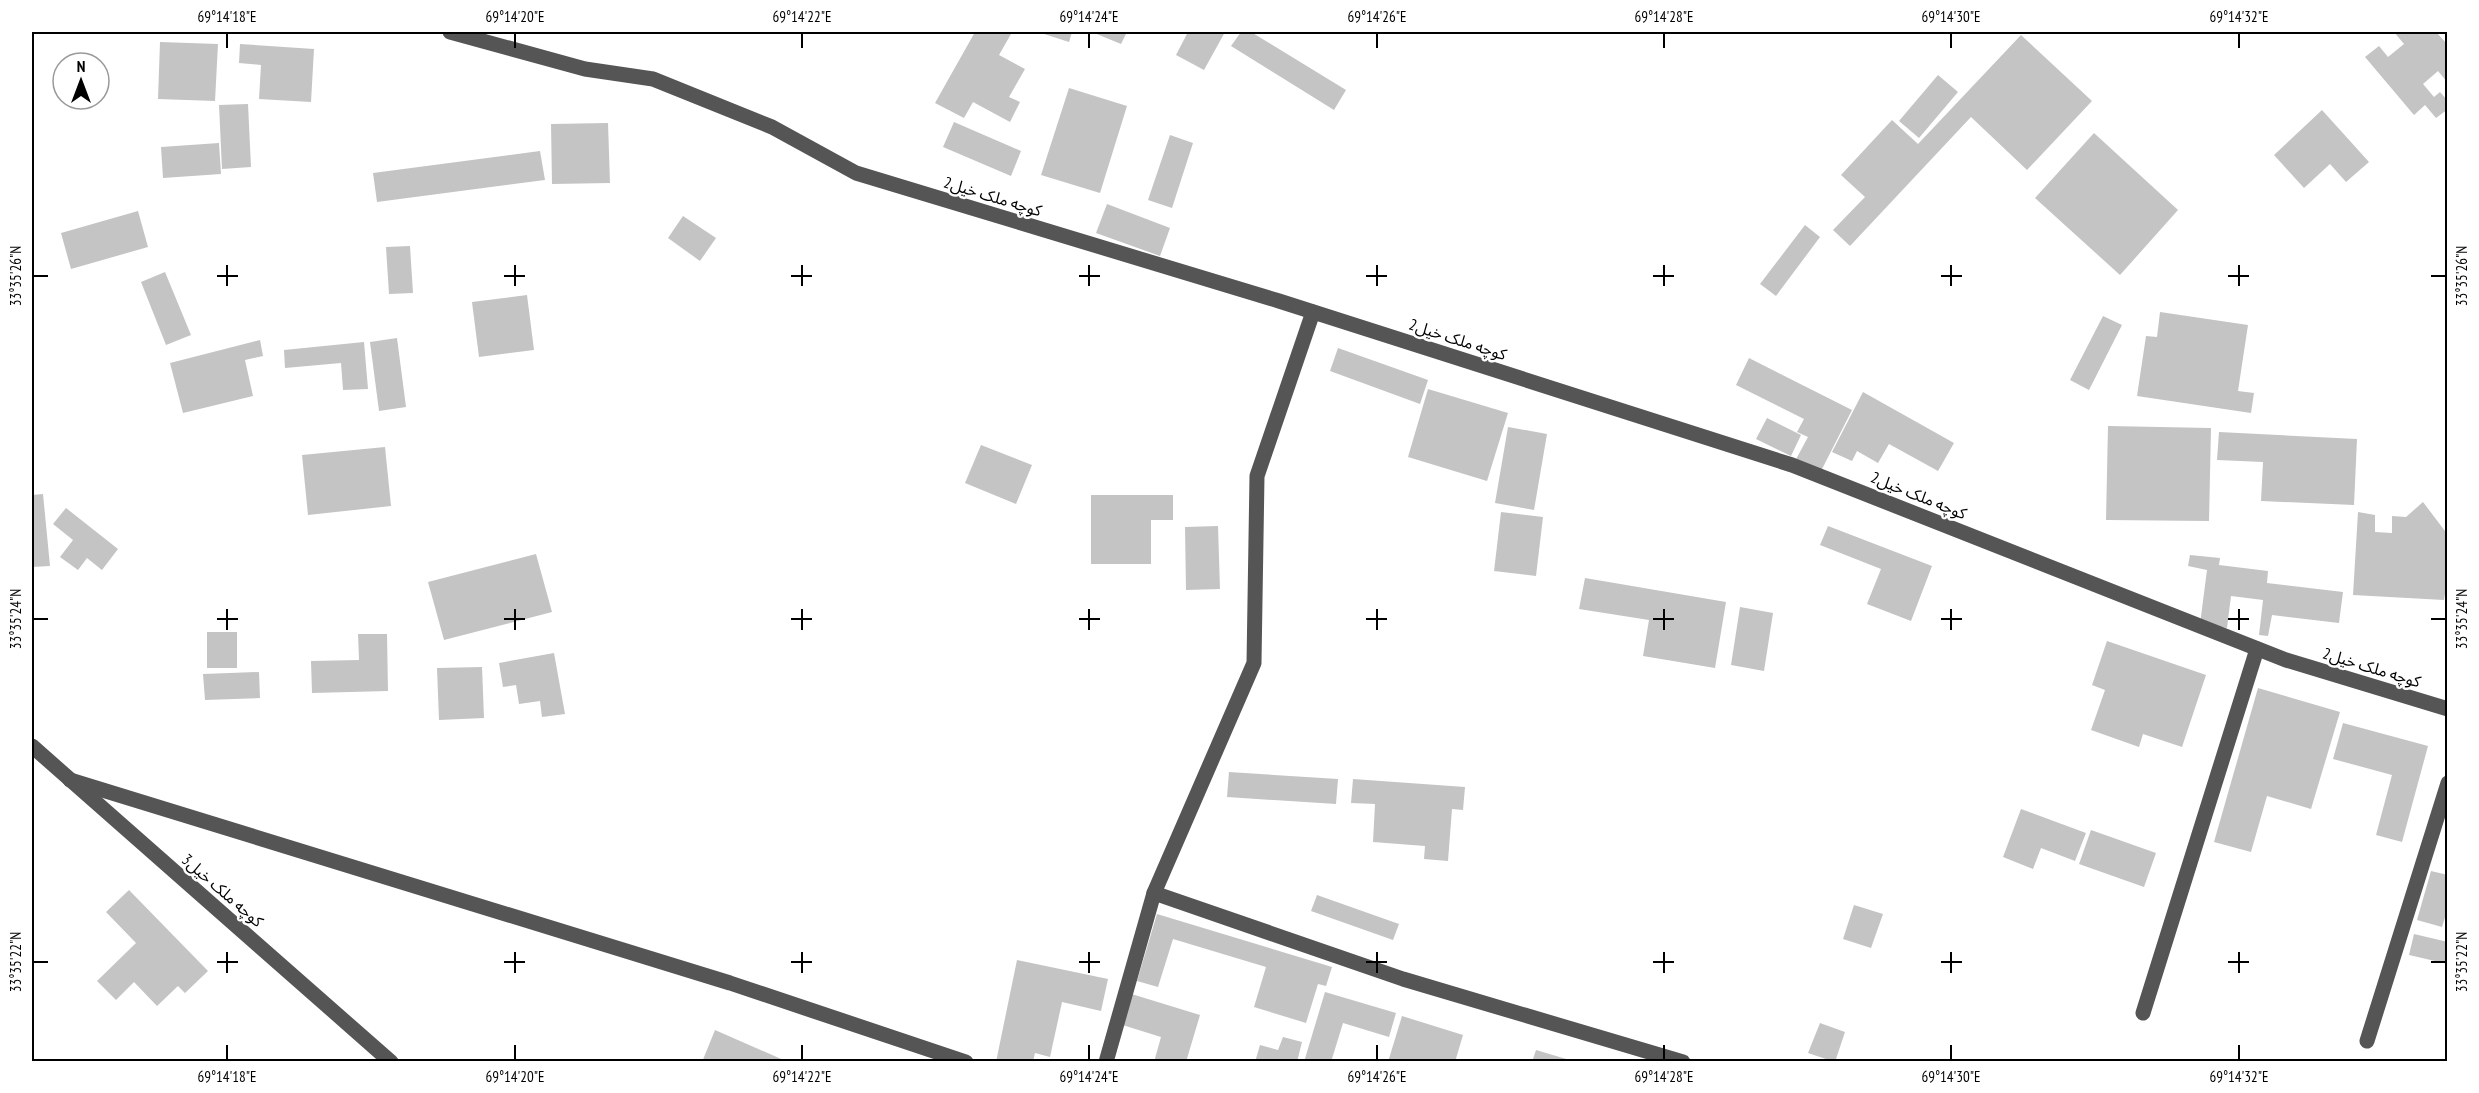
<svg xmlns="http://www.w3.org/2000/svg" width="2479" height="1093" font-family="'PT Sans Narrow','Noto Sans Arabic',sans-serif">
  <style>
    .building { fill: #c4c4c4 }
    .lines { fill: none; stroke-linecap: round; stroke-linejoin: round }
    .minor { stroke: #555; stroke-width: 15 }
    .ticks { fill: none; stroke: #000; stroke-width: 2 }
    .labels { text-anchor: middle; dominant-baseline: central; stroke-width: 5; stroke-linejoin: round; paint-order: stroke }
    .street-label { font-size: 16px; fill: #000; stroke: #fff }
    .neatline { fill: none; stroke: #000; stroke-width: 2 }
    .ticks-label { font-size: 15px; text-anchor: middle; fill: #000 }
  </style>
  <rect width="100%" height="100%" fill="#fff"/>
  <g class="building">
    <path d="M975,32H1005L1011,34L999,55L1025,69L1009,97L1020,102L1010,122L973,102L964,118L935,103Z"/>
    <path d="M1038,32H1072L1069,42Z"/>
    <path d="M1092,32H1127L1121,44Z"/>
    <path d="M1188,32H1225L1204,70L1176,55Z"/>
    <path d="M1241,32H1251L1346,90L1334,110L1231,46Z"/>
    <path d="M2394,32H2436L2448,45V83L2438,71L2423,84L2434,97L2440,92L2448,101V109L2436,118L2425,105L2414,115L2365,57L2379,46L2388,57L2404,44Z"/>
    <path d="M2021,35L2092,101L2027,170L1971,117L1850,246L1833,230L1865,197L1841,175L1892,120L1918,144Z"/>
    <path d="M160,42L218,44L215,101L158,99Z"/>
    <path d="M240,44L314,49L311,102L259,99L261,65L239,63Z"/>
    <path d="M1938,75L1958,92L1919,138L1899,121Z"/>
    <path d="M1069,88L1127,106L1100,193L1041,175Z"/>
    <path d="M248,104L251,167L222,169L219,105Z"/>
    <path d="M2322,110L2369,162L2346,182L2330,164L2304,188L2274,155Z"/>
    <path d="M954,122L1021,151L1011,176L943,147Z"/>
    <path d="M608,123L610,183L552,184L551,124Z"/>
    <path d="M2094,133L2178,210L2120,275L2035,198Z"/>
    <path d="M1170,135L1193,143L1172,208L1148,200Z"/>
    <path d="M219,143L221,174L163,178L161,147Z"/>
    <path d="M540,151L545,180L377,202L373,173Z"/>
    <path d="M1107,204L1170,228L1160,256L1096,233Z"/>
    <path d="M138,211L148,247L71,269L61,233Z"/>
    <path d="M683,216L716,238L700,261L668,238Z"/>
    <path d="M1805,225L1820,237L1776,296L1760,284Z"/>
    <path d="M410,246L413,293L389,294L386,247Z"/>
    <path d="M165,272L191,335L166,345L141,282Z"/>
    <path d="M527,295L534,350L479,357L472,302Z"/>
    <path d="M2160,312L2248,325L2238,391L2254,393L2251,413L2137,396L2146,336L2157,337Z"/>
    <path d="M2103,316L2122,325L2089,390L2070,380Z"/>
    <path d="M397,338L406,407L379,411L370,342Z"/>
    <path d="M260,340L263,356L245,360L253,396L183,413L170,363Z"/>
    <path d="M364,342L368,389L343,390L341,363L285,368L284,350Z"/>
    <path d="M1338,348L1428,380L1420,404L1330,371Z"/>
    <path d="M1749,358L1852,410L1820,473L1795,461L1808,437L1797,432L1804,419L1736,385Z"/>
    <path d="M1428,389L1508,413L1487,481L1408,457Z"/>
    <path d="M1863,392L1954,443L1938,471L1889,444L1878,463L1857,451L1852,461L1832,452Z"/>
    <path d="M1767,418L1801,435L1791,456L1756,439Z"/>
    <path d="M2108,426L2211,428L2209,521L2106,520Z"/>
    <path d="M1508,427L1547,434L1534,510L1495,503Z"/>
    <path d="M2219,432L2357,439L2354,505L2261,501L2263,462L2217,460Z"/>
    <path d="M981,445L1032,465L1016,504L965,483Z"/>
    <path d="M385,447L391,506L308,515L302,455Z"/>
    <path d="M43,494L50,566L32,567V495Z"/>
    <path d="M1091,495H1173V520H1151V564H1091Z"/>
    <path d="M2423,502L2448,535V575L2444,600L2353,595L2358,512L2375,515V532L2392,533V516L2406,517Z"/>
    <path d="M66,508L118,549L102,570L87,558L78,570L60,557L73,540L53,524Z"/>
    <path d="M1501,512L1543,517L1536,576L1494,571Z"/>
    <path d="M1218,526L1220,589L1186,590L1185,527Z"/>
    <path d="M1828,526L1932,566L1911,621L1867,604L1881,569L1820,545Z"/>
    <path d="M536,554L552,612L444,640L428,582Z"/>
    <path d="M2190,555L2220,558L2219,565L2268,571L2267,583L2343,592L2339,623L2272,615L2268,636L2259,635L2263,600L2231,596L2227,628L2200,624L2207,570L2188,566Z"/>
    <path d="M1585,578L1726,602L1715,668L1643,656L1649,620L1579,609Z"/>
    <path d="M1740,607L1773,613L1764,671L1731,665Z"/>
    <rect x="207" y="632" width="30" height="36"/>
    <path d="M358,634H387L388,691L312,693L311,661L359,660Z"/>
    <path d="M2107,641L2206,675L2182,747L2143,734L2139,747L2091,730L2105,690L2092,685Z"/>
    <path d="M554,653L565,714L542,717L540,701L519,704L516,685L503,687L499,663Z"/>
    <path d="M482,667L484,718L439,720L437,668Z"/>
    <path d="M259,672L260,698L205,700L203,674Z"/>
    <path d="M2258,688L2340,712L2311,809L2267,796L2251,852L2214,842Z"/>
    <path d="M2343,723L2428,746L2402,842L2376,835L2392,775L2333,759Z"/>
    <path d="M1229,772L1338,779L1336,804L1227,797Z"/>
    <path d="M1353,779L1465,787L1463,810L1452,809L1448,861L1424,859L1425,846L1373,842L1375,804L1351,803Z"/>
    <path d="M2021,809L2086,833L2075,861L2041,848L2033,869L2003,857Z"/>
    <path d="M2091,830L2156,853L2144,887L2079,864Z"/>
    <path d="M2431,871L2448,875V908L2442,927L2417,920Z"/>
    <path d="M129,890L208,971L185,993L178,986L157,1006L134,982L116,1000L97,981L136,943L106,912Z"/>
    <path d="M1317,895L1399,924L1393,940L1311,911Z"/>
    <path d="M1854,905L1883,914L1871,948L1843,939Z"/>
    <path d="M1157,914L1332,967L1326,986L1318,984L1306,1023L1254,1007L1266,967L1173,939L1158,987L1137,981Z"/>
    <path d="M2414,934L2448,942V964L2409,955Z"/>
    <path d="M1017,960L1108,979L1101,1011L1062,1002L1050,1057L1035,1053L1033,1062H996Z"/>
    <path d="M1125,992L1200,1015L1186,1062H1154L1161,1037L1116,1023Z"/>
    <path d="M1325,992L1396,1013L1389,1037L1343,1023L1331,1062H1304Z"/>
    <path d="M1402,1016L1463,1035L1455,1062H1388Z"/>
    <path d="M1820,1023L1845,1032L1835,1062L1808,1053Z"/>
    <path d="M715,1030L788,1062H702Z"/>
    <path d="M1283,1037L1302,1042L1297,1062H1255L1260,1045L1278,1050Z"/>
    <path d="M1536,1050L1573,1061V1062H1532Z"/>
  </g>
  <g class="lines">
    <g class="minor">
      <path d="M450,32L585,69L653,79L772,127L856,173L1279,301L1792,465L2286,660L2448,709"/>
      <path d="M32,746L391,1062"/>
      <path d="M70,780L730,983L966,1062"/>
      <path d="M1154,893L1403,979L1683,1062"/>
      <path d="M2143,1013L2257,649"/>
      <path d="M2367,1041L2448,783"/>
      <path d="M1106,1062L1154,893L1254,663L1257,476L1313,312"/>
    </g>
  </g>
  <path class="ticks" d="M227,33V48M515,33V48M802,33V48M1089,33V48M1377,33V48M1664,33V48M1951,33V48M2239,33V48M227,265V286M515,265V286M802,265V286M1089,265V286M1377,265V286M1664,265V286M1951,265V286M2239,265V286M33,276H48M217,276H238M504,276H525M791,276H812M1079,276H1100M1366,276H1387M1653,276H1674M1941,276H1962M2228,276H2249M2431,276H2446M227,609V630M515,609V630M802,609V630M1089,609V630M1377,609V630M1664,609V630M1951,609V630M2239,609V630M33,619H48M217,619H238M504,619H525M791,619H812M1079,619H1100M1366,619H1387M1653,619H1674M1941,619H1962M2228,619H2249M2431,619H2446M227,952V973M515,952V973M802,952V973M1089,952V973M1377,952V973M1664,952V973M1951,952V973M2239,952V973M33,962H48M217,962H238M504,962H525M791,962H812M1079,962H1100M1366,962H1387M1653,962H1674M1941,962H1962M2228,962H2249M2431,962H2446M227,1045V1060M515,1045V1060M802,1045V1060M1089,1045V1060M1377,1045V1060M1664,1045V1060M1951,1045V1060M2239,1045V1060"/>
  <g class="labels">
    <g class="street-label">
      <text transform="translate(993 196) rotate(17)">کوچه ملک خیل2</text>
      <text transform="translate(1458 339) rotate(18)">کوچه ملک خیل2</text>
      <text transform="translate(1919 495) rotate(22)">کوچه ملک خیل2</text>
      <text transform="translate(2372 667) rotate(17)">کوچه ملک خیل2</text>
      <text transform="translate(223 890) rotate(41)">کوچه ملک خیل3</text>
    </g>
  </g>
  <rect width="2479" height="1093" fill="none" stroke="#ffffff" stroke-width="66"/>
  <g transform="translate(81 81)"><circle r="28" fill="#ffffff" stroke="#999999" stroke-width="1.5"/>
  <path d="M0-4.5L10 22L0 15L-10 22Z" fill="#000000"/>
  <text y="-9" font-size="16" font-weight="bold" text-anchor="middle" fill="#000000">N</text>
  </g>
  <rect x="33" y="33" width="2413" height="1027" class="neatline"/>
  <g class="ticks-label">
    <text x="227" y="22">69°14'18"E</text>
    <text x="515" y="22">69°14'20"E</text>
    <text x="802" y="22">69°14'22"E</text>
    <text x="1089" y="22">69°14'24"E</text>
    <text x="1377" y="22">69°14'26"E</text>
    <text x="1664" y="22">69°14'28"E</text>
    <text x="1951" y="22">69°14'30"E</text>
    <text x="2239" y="22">69°14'32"E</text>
    <text transform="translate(16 276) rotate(-90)" y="5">33°35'26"N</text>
    <text transform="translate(2462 276) rotate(-90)" y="5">33°35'26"N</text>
    <text transform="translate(16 619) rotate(-90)" y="5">33°35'24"N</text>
    <text transform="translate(2462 619) rotate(-90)" y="5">33°35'24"N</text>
    <text transform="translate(16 962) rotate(-90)" y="5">33°35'22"N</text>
    <text transform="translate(2462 962) rotate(-90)" y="5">33°35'22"N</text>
    <text x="227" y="1082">69°14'18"E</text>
    <text x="515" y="1082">69°14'20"E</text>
    <text x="802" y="1082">69°14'22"E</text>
    <text x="1089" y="1082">69°14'24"E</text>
    <text x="1377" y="1082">69°14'26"E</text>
    <text x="1664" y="1082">69°14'28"E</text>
    <text x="1951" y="1082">69°14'30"E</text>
    <text x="2239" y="1082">69°14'32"E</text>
  </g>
</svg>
